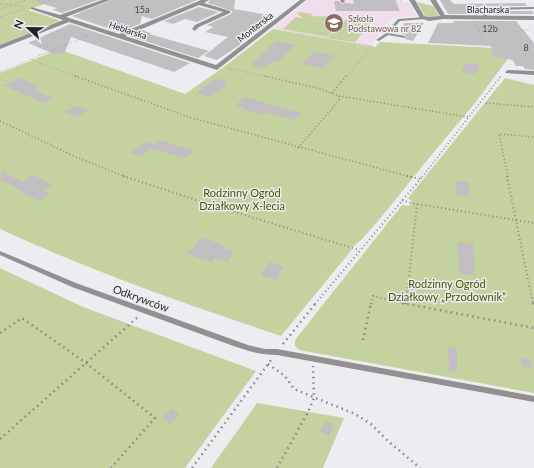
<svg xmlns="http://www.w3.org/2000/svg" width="534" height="468" font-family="Lato,sans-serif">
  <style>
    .education { fill: #f1ddec }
    .green { fill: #c3d29e }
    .building { fill: #c1bfc2 }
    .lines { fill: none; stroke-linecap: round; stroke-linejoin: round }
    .path-far3 { stroke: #88888b; stroke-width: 1; stroke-dasharray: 0.5 2; stroke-linecap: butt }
    .path-far2 { stroke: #88888b; stroke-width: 1.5; stroke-dasharray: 1 2.5; stroke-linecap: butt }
    .path-far1 { stroke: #88888b; stroke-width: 2; stroke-dasharray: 1 3; stroke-linecap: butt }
    .path { stroke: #88888b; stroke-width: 2.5; stroke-dasharray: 1.5 4; stroke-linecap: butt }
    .lane { fill: #929090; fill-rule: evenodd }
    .street { fill: #929090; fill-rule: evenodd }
    .labels { text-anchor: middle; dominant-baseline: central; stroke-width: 3; stroke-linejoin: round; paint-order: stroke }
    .number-label { font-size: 9px; fill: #4b4b4d }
    .far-street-label { font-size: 9px; fill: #242426; stroke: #ecedf1 }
    .far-education-label { font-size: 9px; fill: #785e54; stroke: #ecedf1; text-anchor: start }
    .park-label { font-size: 11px; fill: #455502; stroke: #ecedf1 }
    .street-label { font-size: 11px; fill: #242426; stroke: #ecedf1 }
  </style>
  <rect width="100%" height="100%" fill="#ecedf1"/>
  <path class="education" d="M308,0H395L396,2H409L416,16L401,17L391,19L370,45L274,28Z"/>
  <g class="green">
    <path d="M0,0H55L28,10L59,20V21L0,45Z"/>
    <path d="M417,2L433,6L439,16L431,17L425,16Z"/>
    <path d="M298,12L313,14L311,16L333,17L337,21L334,23L316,21L339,25L328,37L283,29L296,17L305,19L298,15L299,14L297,13Z"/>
    <path d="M346,19L371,23L355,42L328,38Z"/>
    <path d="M273,29L375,47L380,42L515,49L475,103L429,158L383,215L363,238L352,248L350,252L281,336C185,304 91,271 0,229V73L55,51H64L185,94L224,67Z"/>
    <path d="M505,78L534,85V393L299,350L295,346V340L402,205L409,206L412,201L408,198Z"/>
    <path d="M0,268L83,307L256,371L185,468H0Z"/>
    <path d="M257,403L344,418L323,468H211Z"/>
  </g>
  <g class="building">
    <path d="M37,0H98L62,13L53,10L57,8L36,2Z"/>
    <path d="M111,0H197L152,19L142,16L140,24L119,32L72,16Z"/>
    <path d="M210,0H235L234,9L274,16L239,41L244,42L217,60L204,56L228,37L205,32L213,27L207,25L231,14L232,11L208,3Z"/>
    <path d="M353,0H395L400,11H336L334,1H339L342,4L346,3L354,4Z"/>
    <path d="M440,0H450L454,4L525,3L527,6H480L477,9L480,14H448Z"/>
    <path d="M199,7L219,12L197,22L185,19L173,24L164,21Z"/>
    <path d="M485,11H532L534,14H487Z"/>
    <path d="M453,21H516L534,43V70L525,69L523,66H516L513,60L493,57L491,46L428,43L438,23H454Z"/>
    <path d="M404,23H424L413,41L405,39L406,35L401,34Z"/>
    <path d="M70,24L190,63L174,72L71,37L64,54L61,53L56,55L28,43Z"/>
    <path d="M142,30L151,33L149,34L209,51L198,58L129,36Z"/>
    <path d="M276,41L296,45L278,61H275L263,68L251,65Z"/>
    <path d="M314,52L335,56L323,68L303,64Z"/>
    <path d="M465,63L480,65L476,74L462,72Z"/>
    <path d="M21,78L39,87L34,90L53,98L43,103L3,85Z"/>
    <path d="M214,79L226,80V86L210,97L196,93Z"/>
    <path d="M244,97L284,108L301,113L295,120L265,113L263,115L243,109L244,108L236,105Z"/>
    <path d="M78,106L88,111L76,117L63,112Z"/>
    <path d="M159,140L175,145L194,150L186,158L151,149L142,156L130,153L146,141L154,144Z"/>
    <path d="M3,172L23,182L33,175L53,185L44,190L50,193L40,201L22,194L25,192L0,180Z"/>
    <path d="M455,181L469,182V196L456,195Z"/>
    <path d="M202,237L225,246L223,248L234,251L227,262L215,258L212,262L187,254Z"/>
    <path d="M457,242L473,244L475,275L460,274Z"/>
    <path d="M269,262L284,267L276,280L261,275Z"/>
    <path d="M448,347L457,348V372L449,371Z"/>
    <path d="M521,357L531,360L532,369L522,366Z"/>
    <path d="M171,408L179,414L170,424L162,418Z"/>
    <path d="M326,421L334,425L329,436L320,432Z"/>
  </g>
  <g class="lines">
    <g class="path-far3">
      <path d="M395,1H402"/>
      <path d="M41,3L51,0"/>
      <path d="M0,4L25,7"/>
      <path d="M15,4L27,0"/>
      <path d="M0,9L11,5"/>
      <path d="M0,17L25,9"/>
      <path d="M475,25L482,36"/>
      <path d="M278,29L373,46"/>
      <path d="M518,31L527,30L532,25"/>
      <path d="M30,59L78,77"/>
      <path d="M228,68L269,77"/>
      <path d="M0,72L89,35"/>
      <path d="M346,77L373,46"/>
      <path d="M500,77L501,76"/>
    </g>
    <g class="path-far2">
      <path d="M75,76L192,118L411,177"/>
      <path d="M265,76L320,89L339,96L340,99L298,148"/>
      <path d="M332,93L346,76"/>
      <path d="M339,96L468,117"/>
      <path d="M486,103L534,107"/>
      <path d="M0,121L76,157L126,177"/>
      <path d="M422,177L501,76"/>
      <path d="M508,177L499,134L534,137"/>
    </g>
    <g class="path-far1">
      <path d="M123,176L202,202L359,250"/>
      <path d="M407,176L420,179"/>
      <path d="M507,176L533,304"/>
      <path d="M402,200L411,203L534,223"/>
      <path d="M315,304L423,176"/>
      <path d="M371,304L373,296L407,304"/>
      <path d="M406,304L417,204"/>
    </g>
    <g class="path">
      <path d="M402,303L534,328"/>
      <path d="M533,303L534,308"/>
      <path d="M0,333L22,318L86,363L155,418L111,468"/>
      <path d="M363,340L371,303"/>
      <path d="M283,344L316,303"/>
      <path d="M268,364L285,376L294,389L355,414L371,424L388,441L420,468"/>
      <path d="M0,439L138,317"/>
      <path d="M192,468L271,360"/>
      <path d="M277,468L308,412L314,398L313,366"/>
    </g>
    <g class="lane">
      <path d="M340,0H344L345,2L342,3Z"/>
      <path d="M534,7V9L482,10L489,18L487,19L478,9L480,8Z"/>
      <path d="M424,17H425V19L400,21L389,33L405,36V38L388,35L379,41L376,40L386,33L398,19Z"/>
      <path d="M0,251L76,283L248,345L265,349H277L534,396V402L277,355C260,355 244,350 228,344L72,287L0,255Z"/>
    </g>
    <g class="street">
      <path d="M102,0H110L66,17L119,34L201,0H209L204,3L230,11V13L199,27L195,31L192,29L195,25L223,12L199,5L125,36L216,65L300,0H306L217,70L69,22L0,49V45L63,20L31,9V7L60,15Z"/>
      <path d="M409,0H415L424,16L429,17L440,16L430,0H436L445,15L534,16V20L443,19L429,21L420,18Z"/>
      <path d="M508,70L534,71V75L506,73L505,72Z"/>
    </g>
  </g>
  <defs>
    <symbol id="school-disc" viewBox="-11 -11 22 22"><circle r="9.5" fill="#8d6e63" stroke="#ecedf1"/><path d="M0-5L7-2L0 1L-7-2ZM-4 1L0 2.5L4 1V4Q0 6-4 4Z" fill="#fff"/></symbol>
  </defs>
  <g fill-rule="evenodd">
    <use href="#school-disc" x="323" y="12" width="22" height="22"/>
  </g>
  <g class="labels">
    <g class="number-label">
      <text x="142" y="9">15a</text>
      <text x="490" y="28">12b</text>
      <text x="526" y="47">8</text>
    </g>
    <g class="far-street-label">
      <text x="488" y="9">Blacharska</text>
      <text transform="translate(255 27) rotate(-38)">Monterska</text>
      <text transform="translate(128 30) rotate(18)">Heblarska</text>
    </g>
    <g class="far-education-label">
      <text x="348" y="18">Szkoła<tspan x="348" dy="10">Podstawowa nr 82</tspan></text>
    </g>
    <g class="park-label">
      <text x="242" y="192">Rodzinny Ogród<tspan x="242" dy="13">Działkowy X-lecia</tspan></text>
      <text x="447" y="283">Rodzinny Ogród<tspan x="447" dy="13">Działkowy „Przodownik”</tspan></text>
    </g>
    <g class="street-label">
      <text transform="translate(141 298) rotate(20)">Odkrywców</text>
    </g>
  </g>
  <g transform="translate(28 28) rotate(292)" stroke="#ecedf1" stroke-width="3" paint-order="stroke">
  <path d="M0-3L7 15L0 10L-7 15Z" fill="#242426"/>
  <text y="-6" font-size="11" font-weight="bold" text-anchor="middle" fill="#242426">N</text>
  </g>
</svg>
